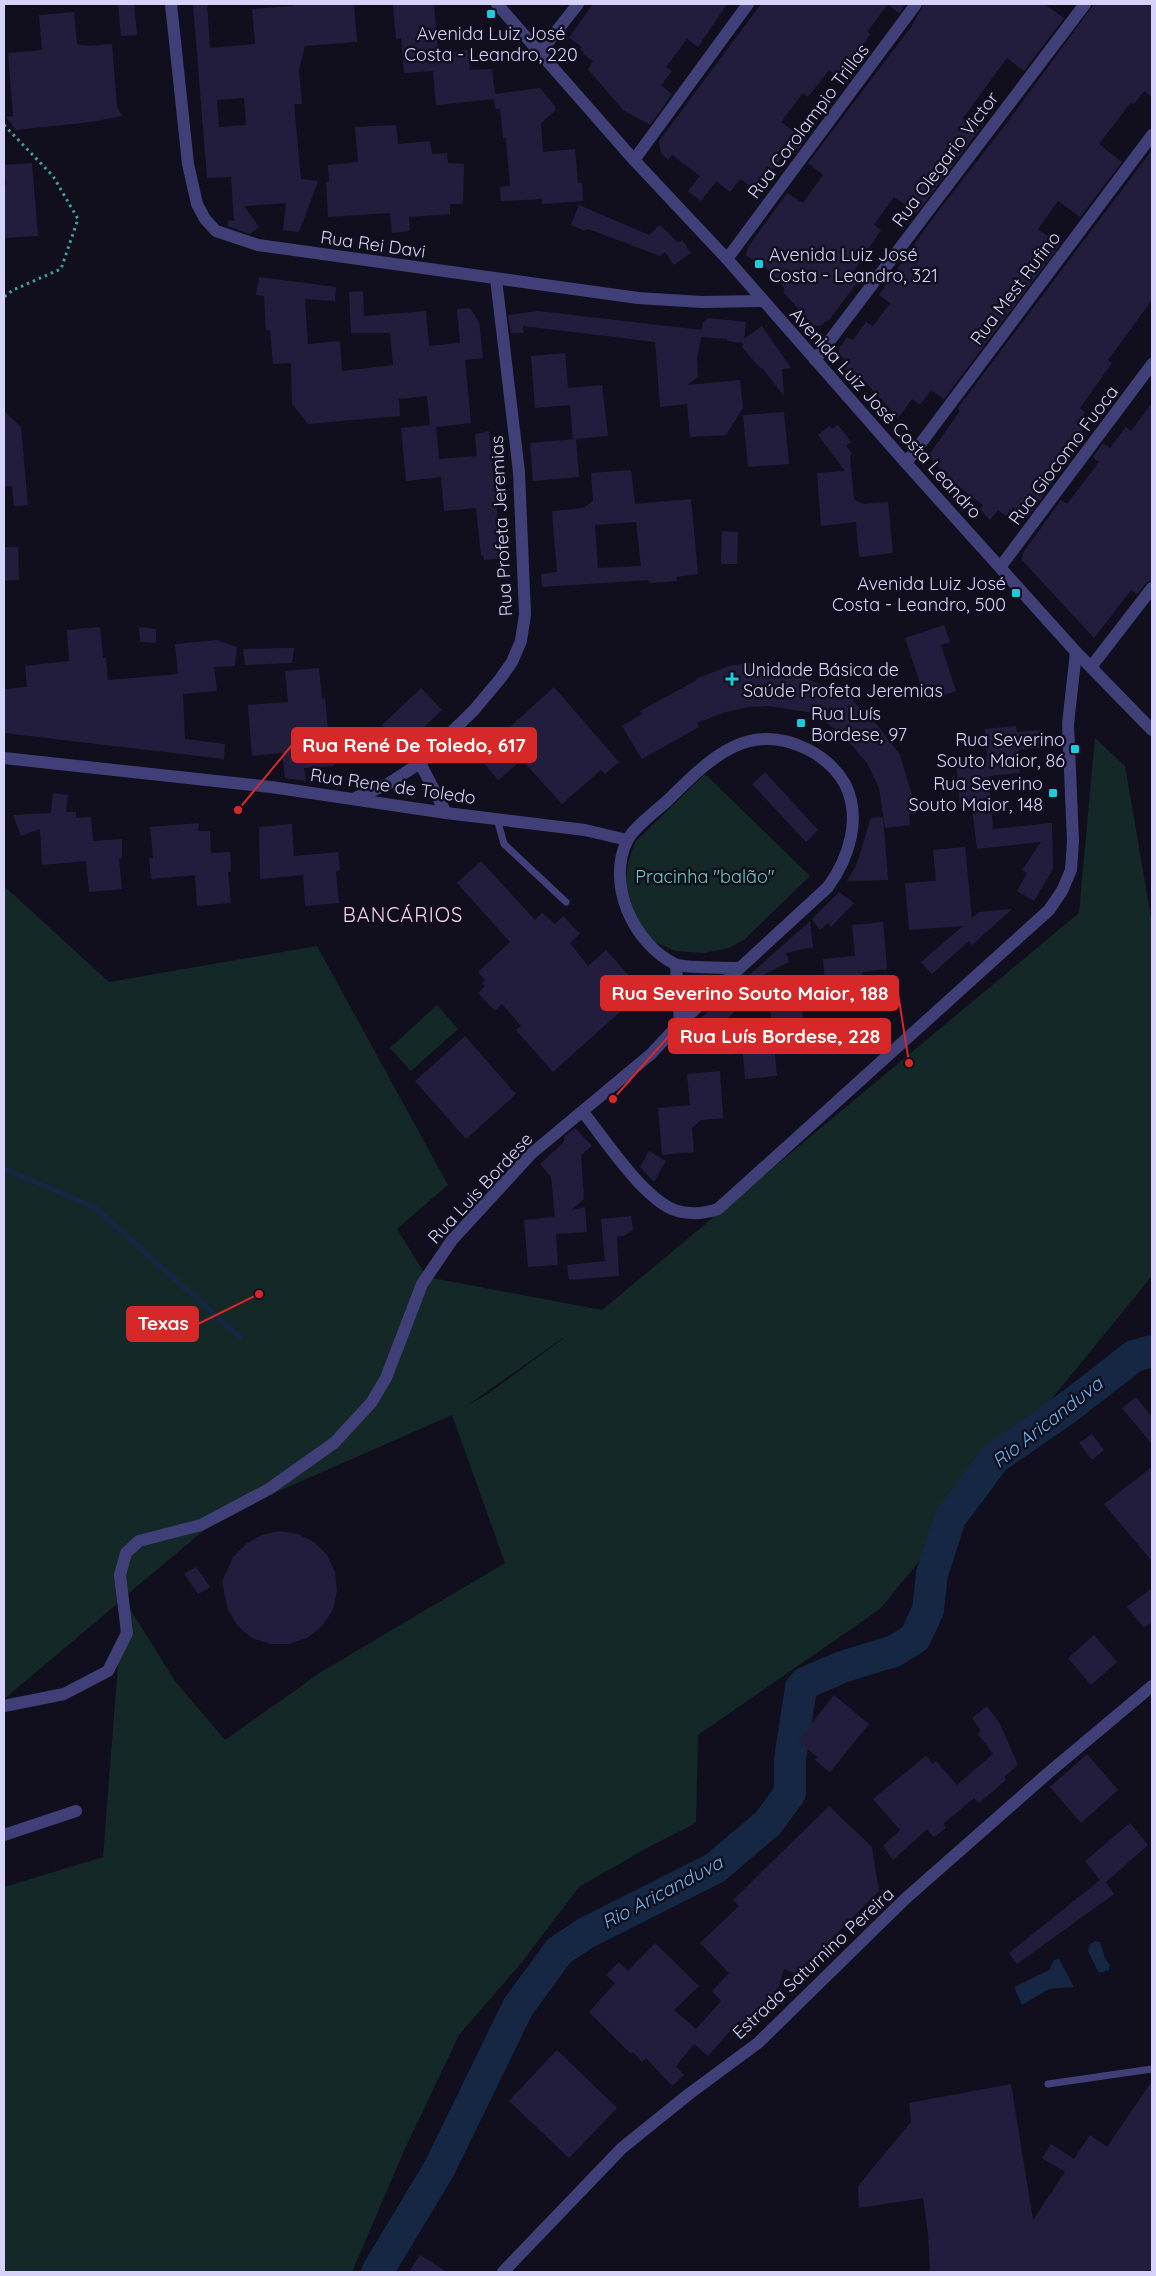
<svg xmlns="http://www.w3.org/2000/svg" width="1156" height="2276" font-family="Quicksand,sans-serif">
  <style>
    .green { fill: #132827; fill-rule: evenodd }
    .water { fill: #152743 }
    .lines { fill: none; stroke-linecap: round; stroke-linejoin: round }
    .stream { stroke: #152743; stroke-width: 5.5 }
    .river { stroke: #152743; stroke-width: 32 }
    .building { fill: #231d3d; fill-rule: evenodd }
    .path { stroke: #3ca49c; stroke-width: 3; stroke-dasharray: 2.5 4; stroke-linecap: butt }
    .lane { stroke: #413f78; stroke-width: 7 }
    .street { stroke: #413f78; stroke-width: 12 }
    .poi-dot { fill: #1accdd; stroke: #110f1e; stroke-width: 2 }
    .labels { text-anchor: middle; dominant-baseline: central; stroke-width: 5; stroke-linejoin: round; paint-order: stroke }
    .poi-label { font-size: 18px; fill: #d6d2fa; stroke: #110f1e; text-anchor: start }
    .street-label { font-size: 18px; fill: #d6d2fa; stroke: #110f1e }
    .park-label { font-size: 18px; fill: #67d0b5; stroke: #110f1e }
    .water-label { font-size: 19px; font-style: italic; fill: #6cb3ed; stroke: #110f1e }
    .quarter-label { font-size: 20px; letter-spacing: 1px; fill: #fad3ec; stroke: #110f1e }
    .leader { fill: none; stroke: #d62828; stroke-width: 2 }
    .callout-dot { fill: #d62828; stroke: #110f1e; stroke-width: 2 }
    .callout { fill: #d62828; stroke: #d62828; stroke-width: 2 }
    .callout-label { font-size: 19px; text-anchor: middle; font-weight: bold; fill: #fff }
  </style>
  <rect width="100%" height="100%" fill="#110f1e"/>
  <g class="green">
    <path d="M1095,738L1125,766L1152,923V1276L880,1609L698,1735L696,1823L645,1849L579,1887L522,1962L459,2035L403,2153L352,2272H4V1887L103,1857L123,1599L4,1699V886L109,982L317,946L448,1185L397,1229L427,1277L602,1310L1079,913ZM564,1338L489,1393L465,1407L563,1338ZM452,1415L505,1563L321,1672L225,1740L175,1681L123,1598L220,1517Z"/>
    <path d="M705,774L810,876L745,939L729,948L704,953L675,951L655,942L639,927L625,885L628,863L635,842Z"/>
    <path d="M437,1005L458,1029L411,1071L390,1048Z"/>
  </g>
  <g class="water">
    <path d="M1095,1941L1100,1942L1105,1958L1110,1965L1109,1970L1099,1973L1088,1951L1090,1944Z"/>
    <path d="M1059,1959L1074,1987L1049,1989L1022,2005L1014,1987L1049,1970L1054,1960Z"/>
  </g>
  <g class="lines">
    <path class="stream" d="M4,1169L94,1207L241,1338"/>
    <path class="river" d="M377,2272L439,2169L518,2007L559,1951L586,1933L715,1868L768,1823L790,1793V1759L801,1688L805,1683L842,1667L894,1651L915,1638L928,1610L932,1574L950,1518L995,1458L1067,1408L1134,1356L1152,1351"/>
  </g>
  <g class="building">
    <path d="M118,4H134L137,35L121,36Z"/>
    <path d="M193,4H207L210,48L255,44L252,9L293,6L292,4H354L357,42L305,46L299,71L302,104H294L301,179L318,181L299,232L283,230L286,203L244,206L259,227L250,234L227,226L229,220L234,221L231,177L207,178ZM244,98L246,125L219,127L217,100Z"/>
    <path d="M393,4H434L438,53L468,50L470,70L492,69L495,94L540,88L555,106V111L541,123L543,152L575,149L578,183H582L583,201L542,204V199L501,201L500,187L510,186L506,138H503L500,109H495L494,99L436,105L433,71L404,73L401,38L396,39Z"/>
    <path d="M593,4H727L698,47L687,39L666,67L672,71L661,85L672,94L650,125L623,110L588,69L593,61L583,54L584,52L580,49L582,47L569,38Z"/>
    <path d="M761,4H906L899,13L888,4L867,32L870,34L860,50L868,56L847,83L829,70L808,97L803,93L781,122L805,140L795,154L788,149L768,177L763,173L753,188L740,179L730,192L716,181L701,201L688,191L700,176L672,155L668,160L661,153L659,141Z"/>
    <path d="M924,4H1044L1064,18L1024,71L1007,58L1004,62L963,118L979,130L917,213L894,197L874,225L881,230L852,274L859,280L830,319L820,326L813,325L783,292L785,289L759,260L757,263L746,255L748,247L787,193L803,203L823,175L808,163L911,27Z"/>
    <path d="M1094,4H1152V97L1144,91L1136,102L1133,104L1131,102L1099,144L1122,162L1080,217L1058,201L1038,229L1060,245L944,399L931,390L920,405L912,399L898,418L860,376L856,380L845,368L848,363L839,355V348L847,337L853,340L866,322L873,326L890,303L879,295L930,222L1009,120Z"/>
    <path d="M74,12L77,44L89,46L112,44L117,107L122,116L91,122L16,130L6,117L13,116L8,53L42,50L39,15Z"/>
    <path d="M396,125L398,144L430,141L432,154L447,153L448,163L464,164L463,204H450V214L409,217L410,231L392,233L390,213L328,217L326,182H329L328,165L358,162L355,127Z"/>
    <path d="M1152,150V300L1108,360L1112,363L1080,408L1085,412L1076,423L1083,429L1079,447L1073,443L1041,485L1048,490L1027,518L1013,507L1006,516L998,510L990,520L980,509L983,505L957,485L928,456L960,411L957,409Z"/>
    <path d="M32,163L38,236L4,238V185H6L4,165Z"/>
    <path d="M579,205L649,235L660,225L678,243L682,240L691,253L674,265L665,252L660,256L594,231L586,229L585,231L571,225Z"/>
    <path d="M259,277L336,287L335,301L305,299L308,344L340,341L342,371L393,365L390,333H351L349,292L363,291L364,316L426,311L429,346L460,343L457,309L470,308L479,322L483,358L465,360L471,423L436,427L439,459L477,456L475,434L489,431L499,532H502L504,558L484,560L483,555H481L476,508L444,511L441,477L406,481L401,428L430,425L427,396L399,399L400,416L308,424L292,404L291,363L273,364L270,330L266,331L264,296L256,295Z"/>
    <path d="M538,311L702,330L703,322L708,318L746,322L744,339L762,326L791,368L782,369L784,396L763,369L759,367L742,347L743,343L727,341V339L701,337L697,358L698,377L687,385L740,380L743,408L726,435L690,437L687,404L660,407L655,342L523,326L524,333H511L508,315Z"/>
    <path d="M565,353L568,388L602,385L608,436L573,439L570,405L535,408L531,356Z"/>
    <path d="M1152,403V580L1146,583L1137,594L1131,590L1094,638L1022,560L1023,553L1061,500L1067,504L1099,462L1093,457L1103,443L1110,448L1126,427L1131,431Z"/>
    <path d="M4,411L21,427L28,505L14,506L12,486L4,487Z"/>
    <path d="M784,412L789,464L748,467L743,415Z"/>
    <path d="M838,425L851,442L846,446L852,453L850,457L854,500L865,504L888,502L893,553L859,557L856,522L821,526L817,473L845,471L818,435L829,426L832,429Z"/>
    <path d="M576,439L579,477L533,481L530,443Z"/>
    <path d="M631,470L635,504L691,499L698,574L676,577L677,581L650,583L648,580L542,587L541,574L557,572L552,511L584,508L593,501L591,473ZM636,522L641,566L598,568L595,525Z"/>
    <path d="M722,531L738,532L737,564H721Z"/>
    <path d="M4,547H18L19,580L4,581Z"/>
    <path d="M944,625L950,642L941,645L956,691L926,701L905,638Z"/>
    <path d="M100,627L103,658H106L108,680L178,674L175,644L216,640L237,647L235,666L214,667L217,691L183,694L185,739L225,744L224,759L4,733V689L27,687L25,666L69,661L67,630Z"/>
    <path d="M139,627L156,629V643L140,642Z"/>
    <path d="M294,648L292,663L245,665L243,649Z"/>
    <path d="M747,663L784,665L783,675L809,680L840,693L844,687L857,695L853,701L878,726L900,755L912,795L915,814H909L910,825L885,828L879,788L867,763L843,735L813,713L768,706L748,707L726,712L697,723L699,727L642,759L622,726L642,714L640,711L697,680L696,679L729,666Z"/>
    <path d="M319,668L322,699L325,698L328,732H331L334,766L304,768L306,781L285,778L282,753L252,756L248,705L288,702L285,671Z"/>
    <path d="M554,687L619,762L605,774L601,770L562,804L522,760L498,780L478,756Z"/>
    <path d="M421,688L442,710L403,748L382,725Z"/>
    <path d="M1016,726L1017,732L1041,730L1043,747L1018,750L1020,773L989,776L993,829L1052,823L1053,869L1034,901L1017,891L1027,873L1022,870L1041,842L977,849L972,808L960,809L956,762L987,759L985,729Z"/>
    <path d="M765,772L818,830L806,842L752,784Z"/>
    <path d="M53,793L68,795L66,812H76V818L91,817L93,841L122,839V858L119,859L122,889L89,892L86,861L42,865L40,829L21,836L13,815L51,813Z"/>
    <path d="M883,817L888,880L847,881L856,866L871,818Z"/>
    <path d="M199,823L198,831H210L211,853L230,852L231,872H228L231,903L197,906L195,875L151,879L149,858H153L150,827Z"/>
    <path d="M292,824L294,856L338,852L340,871L336,872L339,903L305,906L303,875L260,879L259,827Z"/>
    <path d="M965,847L972,918L979,912L1012,909L972,945L969,941L932,974L921,962L963,926L909,930L905,883L936,881L933,850Z"/>
    <path d="M481,861L535,920L542,913L555,924L563,916L580,934L570,943L588,966L606,950L643,991L553,1072L516,1030L521,1026L502,1004L495,1011L478,993L485,986L482,983L485,980L478,972L510,942L457,883Z"/>
    <path d="M839,892L854,903L831,927L828,923L820,930L812,919Z"/>
    <path d="M810,921L813,947L786,953L789,962L749,982L746,978Z"/>
    <path d="M883,922L887,969L863,972L857,981L859,1003L827,1006L823,959L855,956L852,925Z"/>
    <path d="M801,996L805,1043L774,1045L777,1076L745,1079L741,1032L772,1029L769,998Z"/>
    <path d="M746,1001L703,1041L694,1027L701,1018L718,1003Z"/>
    <path d="M465,1036L516,1094L466,1139L415,1081Z"/>
    <path d="M720,1071L723,1118L701,1120L692,1128L694,1152L662,1155L658,1108L690,1105L687,1074Z"/>
    <path d="M575,1128L592,1146L581,1155L584,1199L571,1210L585,1207L587,1232L556,1234L558,1265L528,1267L524,1220L555,1217L551,1177L540,1164L564,1142V1137Z"/>
    <path d="M649,1151L666,1161L654,1182L640,1167Z"/>
    <path d="M631,1216L633,1230L624,1236H617L619,1276L569,1280L567,1265L605,1261L601,1219Z"/>
    <path d="M1136,1397L1152,1417V1444L1122,1408Z"/>
    <path d="M1092,1434L1104,1450L1092,1460L1079,1443Z"/>
    <path d="M1152,1467V1561L1104,1504Z"/>
    <path d="M280,1531L298,1534L314,1542L327,1555L335,1572L337,1591L333,1610L322,1626L307,1638L289,1644H271L252,1638L238,1626L228,1610L222,1582L233,1557L246,1544L261,1535Z"/>
    <path d="M196,1567L210,1587L198,1594L184,1574Z"/>
    <path d="M1152,1588V1622L1144,1628L1127,1607Z"/>
    <path d="M1094,1635L1117,1662L1091,1685L1068,1658Z"/>
    <path d="M834,1695L869,1724L830,1772L815,1760L817,1757L798,1741Z"/>
    <path d="M987,1706L1000,1724L1018,1765L1004,1777L1006,1780L979,1803L974,1798L943,1824L946,1828L934,1837L927,1829L893,1860L883,1846L900,1830L873,1799L926,1756L933,1764L936,1761L957,1785L993,1754L978,1734L981,1731L972,1718Z"/>
    <path d="M1087,1754L1118,1790L1081,1823L1050,1787Z"/>
    <path d="M829,1806L872,1847L879,1891L796,1974L784,1969L776,1995L743,2025L739,2021L708,2056L694,2044L676,2066L684,2075L672,2086L646,2058L642,2062L633,2052L631,2054L589,2012L615,1983L606,1975L619,1962L628,1971L655,1943L699,1986L674,2010L696,2029L721,2001L712,1991L729,1973L700,1943L739,1906L733,1900Z"/>
    <path d="M1130,1823L1148,1845L1106,1882L1114,1894L1017,1964L1009,1953L1100,1880L1085,1861Z"/>
    <path d="M557,2050L617,2108L569,2158L509,2101Z"/>
    <path d="M1152,2081V2272H930L928,2234L923,2198L859,2208L858,2186L911,2122L909,2103L1011,2084L1033,2220L1065,2172L1042,2158L1051,2144L1074,2159L1090,2135L1107,2147Z"/>
    <path d="M420,2255L447,2272H409Z"/>
  </g>
  <g class="lines">
    <path class="path" d="M4,125L53,176L78,219L61,269L13,290L4,297"/>
    <g class="lane">
      <path d="M497,819L504,844L566,902"/>
      <path d="M1048,2084L1152,2069"/>
    </g>
    <g class="street">
      <path d="M171,4L188,164L197,204L205,219L216,231L258,245L638,298L702,302L762,301"/>
      <path d="M497,4L634,160L727,259L906,463L1076,652L1152,730"/>
      <path d="M540,52L578,4"/>
      <path d="M634,160L748,4"/>
      <path d="M727,259L916,4"/>
      <path d="M815,360L1085,4"/>
      <path d="M906,463L1152,135"/>
      <path d="M1001,566L1152,364"/>
      <path d="M1091,667L1152,588"/>
      <path d="M4,758L271,787L446,813L585,830L627,840"/>
      <path d="M420,763L446,813"/>
      <path d="M355,798L388,784L420,763L474,710L500,679L512,662L521,641L525,614L519,472L496,279"/>
      <path d="M676,965L680,1023"/>
      <path d="M583,1112C605,1140 641,1195 672,1209C687,1215 703,1214 718,1209L1049,910L1062,891L1071,870L1073,841L1068,724L1076,652"/>
      <path d="M4,1706L64,1694L108,1671L127,1633L120,1575L126,1553L139,1541L201,1525L269,1489L334,1443L371,1403L386,1378L422,1284L452,1240L531,1154L651,1054L680,1023L828,887C849,858 862,818 845,784C836,768 823,757 807,749C746,719 708,761 667,801C656,811 633,828 627,841C606,884 634,944 675,964C686,969 725,967 739,968"/>
      <path d="M4,1835L76,1811"/>
      <path d="M503,2272L622,2148L689,2094L758,2043L905,1899L1047,1774L1152,1686"/>
    </g>
  </g>
  <g class="poi-dot">
    <rect x="486" y="9" width="10" height="10" rx="2.5"/>
    <rect x="754" y="259" width="10" height="10" rx="2.5"/>
    <rect x="1011" y="588" width="10" height="10" rx="2.5"/>
    <path d="M729.5 671.5h5v5h5v5h-5v5h-5v-5h-5v-5h5z"/>
    <rect x="796" y="718" width="10" height="10" rx="2.5"/>
    <rect x="1070" y="744" width="10" height="10" rx="2.5"/>
    <rect x="1048" y="788" width="10" height="10" rx="2.5"/>
  </g>
  <g class="labels">
    <g class="poi-label">
      <text x="491" y="33" text-anchor="middle">Avenida Luiz José<tspan x="491" dy="21">Costa - Leandro, 220</tspan></text>
      <text x="769" y="254">Avenida Luiz José<tspan x="769" dy="21">Costa - Leandro, 321</tspan></text>
      <text x="1006" y="583" text-anchor="end">Avenida Luiz José<tspan x="1006" dy="21">Costa - Leandro, 500</tspan></text>
      <text x="743" y="669">Unidade Básica de<tspan x="743" dy="21">Saúde Profeta Jeremias</tspan></text>
      <text x="811" y="713">Rua Luís<tspan x="811" dy="21">Bordese, 97</tspan></text>
      <text x="1065" y="739" text-anchor="end">Rua Severino<tspan x="1065" dy="21">Souto Maior, 86</tspan></text>
      <text x="1043" y="783" text-anchor="end">Rua Severino<tspan x="1043" dy="21">Souto Maior, 148</tspan></text>
    </g>
    <g class="street-label">
      <text transform="translate(808 121) rotate(-53)">Rua Corolampio Trillas</text>
      <text transform="translate(945 159) rotate(-53)">Rua Olegario Victor</text>
      <text transform="translate(373 244) rotate(8)">Rua Rei Davi</text>
      <text transform="translate(1015 288) rotate(-53)">Rua Mest Rufino</text>
      <text transform="translate(886 413) rotate(48)">Avenida Luiz José Costa Leandro</text>
      <text transform="translate(1063 455) rotate(-53)">Rua Giocomo Fuoca</text>
      <text transform="translate(501 526) rotate(-93)">Rua Profeta Jeremias</text>
      <text transform="translate(393 786) rotate(8)">Rua Rene de Toledo</text>
      <text transform="translate(480 1188) rotate(-47)">Rua Luis Bordese</text>
      <text transform="translate(813 1963) rotate(-43)">Estrada Saturnino Pereira</text>
    </g>
    <g class="park-label">
      <text x="705" y="876">Pracinha "balão"</text>
    </g>
    <g class="water-label">
      <text transform="translate(1047 1422) rotate(-38)">Rio Aricanduva</text>
      <text transform="translate(662 1892) rotate(-28)">Rio Aricanduva</text>
    </g>
    <g class="quarter-label">
      <text x="403" y="914">BANCÁRIOS</text>
    </g>
  </g>
  <path class="leader" d="M238 810L292 745M909 1063L898 993M613 1099L669 1036M259 1294L198 1324"/>
  <g class="callout-dot">
    <circle cx="238" cy="810" r="5"/>
    <circle cx="909" cy="1063" r="5"/>
    <circle cx="613" cy="1099" r="5"/>
    <circle cx="259" cy="1294" r="5"/>
  </g>
  <g class="callout">
    <rect x="292" y="728" width="244" height="34" rx="5"/>
    <rect x="601" y="976" width="297" height="34" rx="5"/>
    <rect x="669" y="1019" width="221" height="34" rx="5"/>
    <rect x="127" y="1307" width="71" height="34" rx="5"/>
  </g>
  <g class="callout-label">
    <text x="414" y="752">Rua René De Toledo, 617</text>
    <text x="750" y="1000">Rua Severino Souto Maior, 188</text>
    <text x="780" y="1043">Rua Luís Bordese, 228</text>
    <text x="163" y="1330">Texas</text>
  </g>
  <rect width="1156" height="2276" fill="none" stroke="#d6d2fa" stroke-width="10"/>
</svg>
